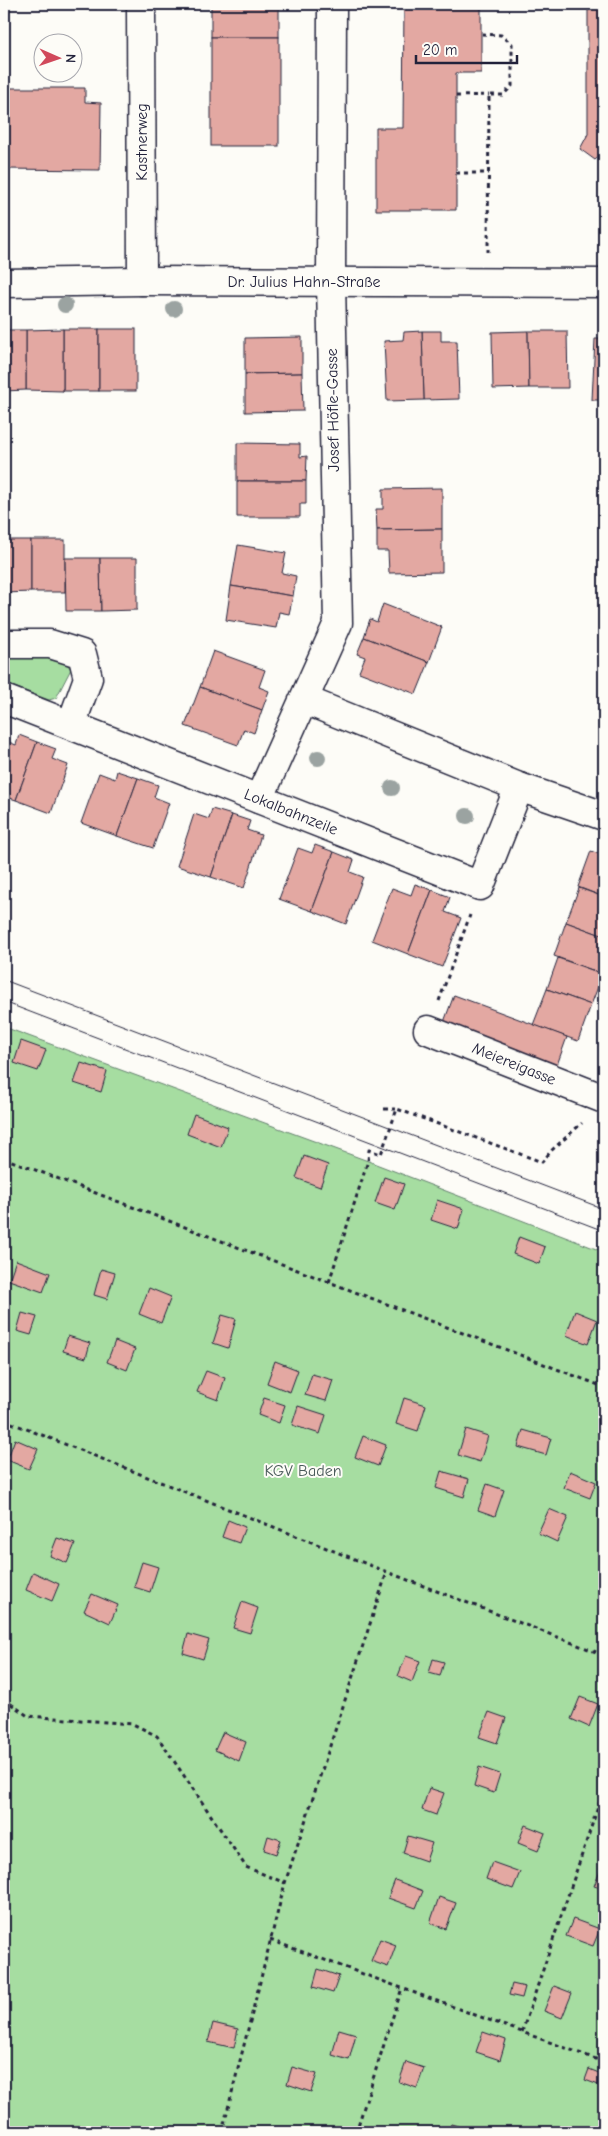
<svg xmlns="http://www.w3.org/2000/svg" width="608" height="2136" font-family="'Comic Neue',sans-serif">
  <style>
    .green { fill: #a6dda1; stroke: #64806e }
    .building { fill: #e3a8a2; stroke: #22223b }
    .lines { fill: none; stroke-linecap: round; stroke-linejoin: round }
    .street-casing { stroke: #22223b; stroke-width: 31 }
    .path { stroke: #22223b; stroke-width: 3; stroke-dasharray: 4 4; stroke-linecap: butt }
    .street { stroke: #fdfcf7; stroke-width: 28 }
    .tram { stroke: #22223b; stroke-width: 1 }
    .tree { fill: #9ba3a1 }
    .labels { text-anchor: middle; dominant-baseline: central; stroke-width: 4; stroke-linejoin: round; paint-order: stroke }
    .street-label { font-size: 16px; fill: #22223b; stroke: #fdfcf7 }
    .park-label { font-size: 16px; fill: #4a5a5a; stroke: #fdfcf7 }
  </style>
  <rect width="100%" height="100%" fill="#fdfcf7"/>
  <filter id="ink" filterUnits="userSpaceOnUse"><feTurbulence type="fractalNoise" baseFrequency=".02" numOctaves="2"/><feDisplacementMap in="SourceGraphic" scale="10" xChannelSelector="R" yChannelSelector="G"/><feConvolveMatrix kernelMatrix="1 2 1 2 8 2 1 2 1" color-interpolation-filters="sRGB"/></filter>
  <g filter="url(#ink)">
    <g class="green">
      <path d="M4,656L61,657L71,669L56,698L49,700L4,683Z"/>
      <path d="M4,1027L368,1161L604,1252V2132H4Z"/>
    </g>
    <g class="building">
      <rect x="211" y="4" width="68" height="33"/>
      <path d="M404,4H481V73H456V210H376V128H403Z"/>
      <path d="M588,4H604V152L595,160L580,149L588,134Z"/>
      <rect x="211" y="37" width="68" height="109"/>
      <path d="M7,88H85V102L101,103L100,170L4,169V102H6Z"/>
      <rect x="63" y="329" width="36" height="62"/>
      <path d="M63,329V391L26,390V330Z"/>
      <rect x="99" y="329" width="37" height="62"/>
      <path d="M4,330H26V390L4,391Z"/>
      <path d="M422,331H441V341H457L459,399L424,400Z"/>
      <path d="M422,331L424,400L387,401L384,341L403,340L404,332Z"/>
      <path d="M528,331L529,388L493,389L492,332Z"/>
      <path d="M528,331H567L568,388H529Z"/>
      <path d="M302,337V373L245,374V338Z"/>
      <path d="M595,339H604V400H592Z"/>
      <path d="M302,373L303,411L245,412V374Z"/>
      <path d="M237,443L300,444V457L307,456L306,481H237Z"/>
      <path d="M237,481H306V504H300V517H237Z"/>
      <path d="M442,488V529L377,530L376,509H383V489Z"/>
      <path d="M442,529V572L389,573L388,551H377V530Z"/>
      <path d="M4,540H31V592L4,593Z"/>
      <rect x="31" y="540" width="34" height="52"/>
      <path d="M238,545L286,553L282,573L296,576L293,596L231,586Z"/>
      <path d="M65,558H100L101,611H66Z"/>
      <path d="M100,558H137V610L101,611Z"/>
      <path d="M231,586L293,596L289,614L279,612L276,628L226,620Z"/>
      <path d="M383,604L442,627L429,662L364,637L370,619L377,622Z"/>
      <path d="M364,637L429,662L416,694L359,672L365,657L357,654Z"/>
      <path d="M213,651L265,670L259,687L269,691L262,710L200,687Z"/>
      <path d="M200,687L262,710L254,733L244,729L238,745L185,726Z"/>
      <path d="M19,735L37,742L16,800L4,796V740L16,745Z"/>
      <path d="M37,742L56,749L52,759L68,765L51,813L16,800Z"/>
      <path d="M604,758V772L600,770Z"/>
      <path d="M117,771L138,778L117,836L81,823L99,773L115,779Z"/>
      <path d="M138,778L158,785L154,797L169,803L153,848L117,836Z"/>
      <path d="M212,809L232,815L211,877L177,866L194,814L209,819Z"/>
      <path d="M232,815L250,821L247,830L261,835L244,888L211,877Z"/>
      <path d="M315,845L334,852L312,911L279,899L298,848L312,853Z"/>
      <path d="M591,851L604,856V897L578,887Z"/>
      <path d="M334,852L354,860L350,872L363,877L346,924L312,911Z"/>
      <path d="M415,884L432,890L408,954L372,940L392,888L411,895Z"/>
      <path d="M579,888L604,897V936L566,922Z"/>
      <path d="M432,890L450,897L445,912L461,918L442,967L408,954Z"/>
      <path d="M566,922L604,936L603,974L554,956Z"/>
      <path d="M558,958L603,974L591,1005L547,989Z"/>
      <path d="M547,989L591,1005L578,1041L533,1025Z"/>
      <path d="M454,995L567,1037L557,1065L444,1022Z"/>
      <path d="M21,1041L46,1050L38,1071L14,1063Z"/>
      <path d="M81,1063L107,1071L101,1092L74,1083Z"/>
      <path d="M194,1114L228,1127L221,1147L187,1134Z"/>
      <path d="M304,1156L328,1165L320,1187L296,1178Z"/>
      <path d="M384,1177L404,1184L395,1210L375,1203Z"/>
      <path d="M437,1200L464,1209L458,1229L431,1220Z"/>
      <path d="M519,1237L545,1247L539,1264L513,1254Z"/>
      <path d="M16,1260L50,1273L43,1292L9,1280Z"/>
      <path d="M101,1269L115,1273L107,1299L94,1295Z"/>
      <path d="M149,1288L171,1297L161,1323L139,1314Z"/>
      <path d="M575,1311L597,1320L588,1344L566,1335Z"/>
      <path d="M22,1313L37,1317L31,1335L17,1331Z"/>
      <path d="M222,1315L236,1319L228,1348L213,1343Z"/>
      <path d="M68,1336L90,1343L86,1358L63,1351Z"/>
      <path d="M115,1341L135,1349L127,1370L107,1362Z"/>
      <path d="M275,1361L298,1370L290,1392L267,1383Z"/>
      <path d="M206,1371L225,1378L218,1400L197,1392Z"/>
      <path d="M312,1374L333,1380L326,1401L305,1395Z"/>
      <path d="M264,1398L285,1405L279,1423L258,1415Z"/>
      <path d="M404,1398L426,1405L418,1431L396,1424Z"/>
      <path d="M298,1406L326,1415L320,1434L292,1425Z"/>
      <path d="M466,1429L488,1436L480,1462L458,1455Z"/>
      <path d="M523,1430L551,1438L546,1455L518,1447Z"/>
      <path d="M363,1436L386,1445L378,1466L355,1457Z"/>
      <path d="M15,1439L38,1449L29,1469L7,1460Z"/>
      <path d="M441,1471L469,1479L464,1497L436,1488Z"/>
      <path d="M570,1471L596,1482L590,1498L564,1488Z"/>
      <path d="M487,1484L504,1490L495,1516L478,1510Z"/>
      <path d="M549,1509L568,1517L557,1542L538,1533Z"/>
      <path d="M228,1520L245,1527L239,1543L222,1537Z"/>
      <path d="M57,1538L75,1544L67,1563L50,1556Z"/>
      <path d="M142,1562L158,1567L150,1592L134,1587Z"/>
      <path d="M33,1572L59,1584L52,1601L26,1590Z"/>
      <path d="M92,1594L118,1605L110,1623L84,1611Z"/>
      <path d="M242,1602L258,1608L250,1633L233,1628Z"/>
      <path d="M188,1634L209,1640L203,1659L183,1653Z"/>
      <path d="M406,1656L420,1661L412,1682L398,1676Z"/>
      <path d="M433,1659L444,1662L440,1676L429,1673Z"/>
      <path d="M580,1697L598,1704L589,1727L571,1719Z"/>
      <path d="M489,1712L506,1718L497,1743L479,1737Z"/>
      <path d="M223,1732L246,1742L239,1761L215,1750Z"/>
      <path d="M479,1767L500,1774L494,1793L474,1786Z"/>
      <path d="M429,1788L444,1793L436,1815L422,1810Z"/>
      <path d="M525,1825L545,1833L538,1851L518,1843Z"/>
      <path d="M268,1836L281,1840L276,1854L264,1850Z"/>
      <path d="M408,1836L432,1843L426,1861L403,1853Z"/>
      <path d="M492,1862L520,1872L513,1889L486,1879Z"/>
      <path d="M601,1869L604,1870V1889L594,1886Z"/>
      <path d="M395,1880L423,1891L416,1908L388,1898Z"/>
      <path d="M439,1897L456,1903L446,1929L430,1923Z"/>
      <path d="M573,1919L600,1929L593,1946L566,1936Z"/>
      <path d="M380,1939L396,1945L388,1967L371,1961Z"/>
      <path d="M318,1969L339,1976L333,1993L313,1987Z"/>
      <path d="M512,1984L525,1987L522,1998L509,1995Z"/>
      <path d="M554,1986L572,1993L562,2018L544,2011Z"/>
      <path d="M213,2023L238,2029L234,2048L208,2042Z"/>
      <path d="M339,2029L356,2034L349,2060L332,2055Z"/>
      <path d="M483,2032L506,2040L500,2060L476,2052Z"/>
      <path d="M406,2062L424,2068L417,2088L399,2082Z"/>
      <path d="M292,2067L317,2074L311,2092L287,2084Z"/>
      <path d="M589,2069L604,2075V2087L585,2080Z"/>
      <path d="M451,2124L479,2132H448Z"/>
    </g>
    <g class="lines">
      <defs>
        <g id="street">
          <path d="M141,4L142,281"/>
          <path d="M4,283L142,281L604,283"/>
          <path d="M4,644H50L82,654L88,678L71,725"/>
          <path d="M4,699L480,886L519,787"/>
          <path d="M305,700L519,787L604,816"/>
          <path d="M259,799L338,623L331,282L332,4"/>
          <path d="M428,1030L604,1099"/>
        </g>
      </defs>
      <use href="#street" class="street-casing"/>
      <g class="path">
        <path d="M482,34L501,35L512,44V86L503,95H489L488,252"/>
        <path d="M456,96L489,95"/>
        <path d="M456,173H489"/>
        <path d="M439,1001L470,915"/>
        <path d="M384,1109H397"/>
        <path d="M4,1158L604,1387"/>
        <path d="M329,1282L368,1161L369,1150L381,1154L397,1109L542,1162L552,1150L582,1123"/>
        <path d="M4,1420L387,1572L604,1655"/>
        <path d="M4,1699L28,1716L133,1724L157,1736L246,1867L285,1883"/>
        <path d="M270,1940L604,2062"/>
        <path d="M522,2032L600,1801"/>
        <path d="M222,2132L285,1883L387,1572"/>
        <path d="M356,2132L402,1988"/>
      </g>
      <use href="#street" class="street"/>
      <g class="tram">
        <path d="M4,980L604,1209"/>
        <path d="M4,1002L604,1231"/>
      </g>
    </g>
    <g class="tree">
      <circle cx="65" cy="305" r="8"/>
      <circle cx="174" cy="309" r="8"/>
      <circle cx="318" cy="758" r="8"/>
      <circle cx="392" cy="788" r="8"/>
      <circle cx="467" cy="816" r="8"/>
    </g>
  </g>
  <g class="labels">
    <g class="street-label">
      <text transform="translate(142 142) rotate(-90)">Kastnerweg</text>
      <text x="304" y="282">Dr. Julius Hahn-Straße</text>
      <text transform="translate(333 410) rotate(-91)">Josef Höfle-Gasse</text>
      <text transform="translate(291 812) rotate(22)">Lokalbahnzeile</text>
      <text transform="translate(514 1064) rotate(22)">Meiereigasse</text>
    </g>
    <g class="park-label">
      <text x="303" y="1471">KGV Baden</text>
    </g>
  </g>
  <rect width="608" height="2136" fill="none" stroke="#fdfcf7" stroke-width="20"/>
  <rect x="10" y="10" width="588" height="2116" fill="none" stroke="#22223b" stroke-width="2" filter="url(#ink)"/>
  <g transform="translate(58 58) rotate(92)"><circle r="24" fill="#fdfcf7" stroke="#a5a5ac"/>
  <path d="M0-4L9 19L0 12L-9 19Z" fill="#d1495b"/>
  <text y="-8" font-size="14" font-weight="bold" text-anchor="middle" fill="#22223b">N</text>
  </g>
  <path d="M416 55v8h101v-8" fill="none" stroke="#22223b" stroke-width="2.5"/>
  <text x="423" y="55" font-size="15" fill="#22223b" stroke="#fdfcf7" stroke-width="4" paint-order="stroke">20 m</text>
</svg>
